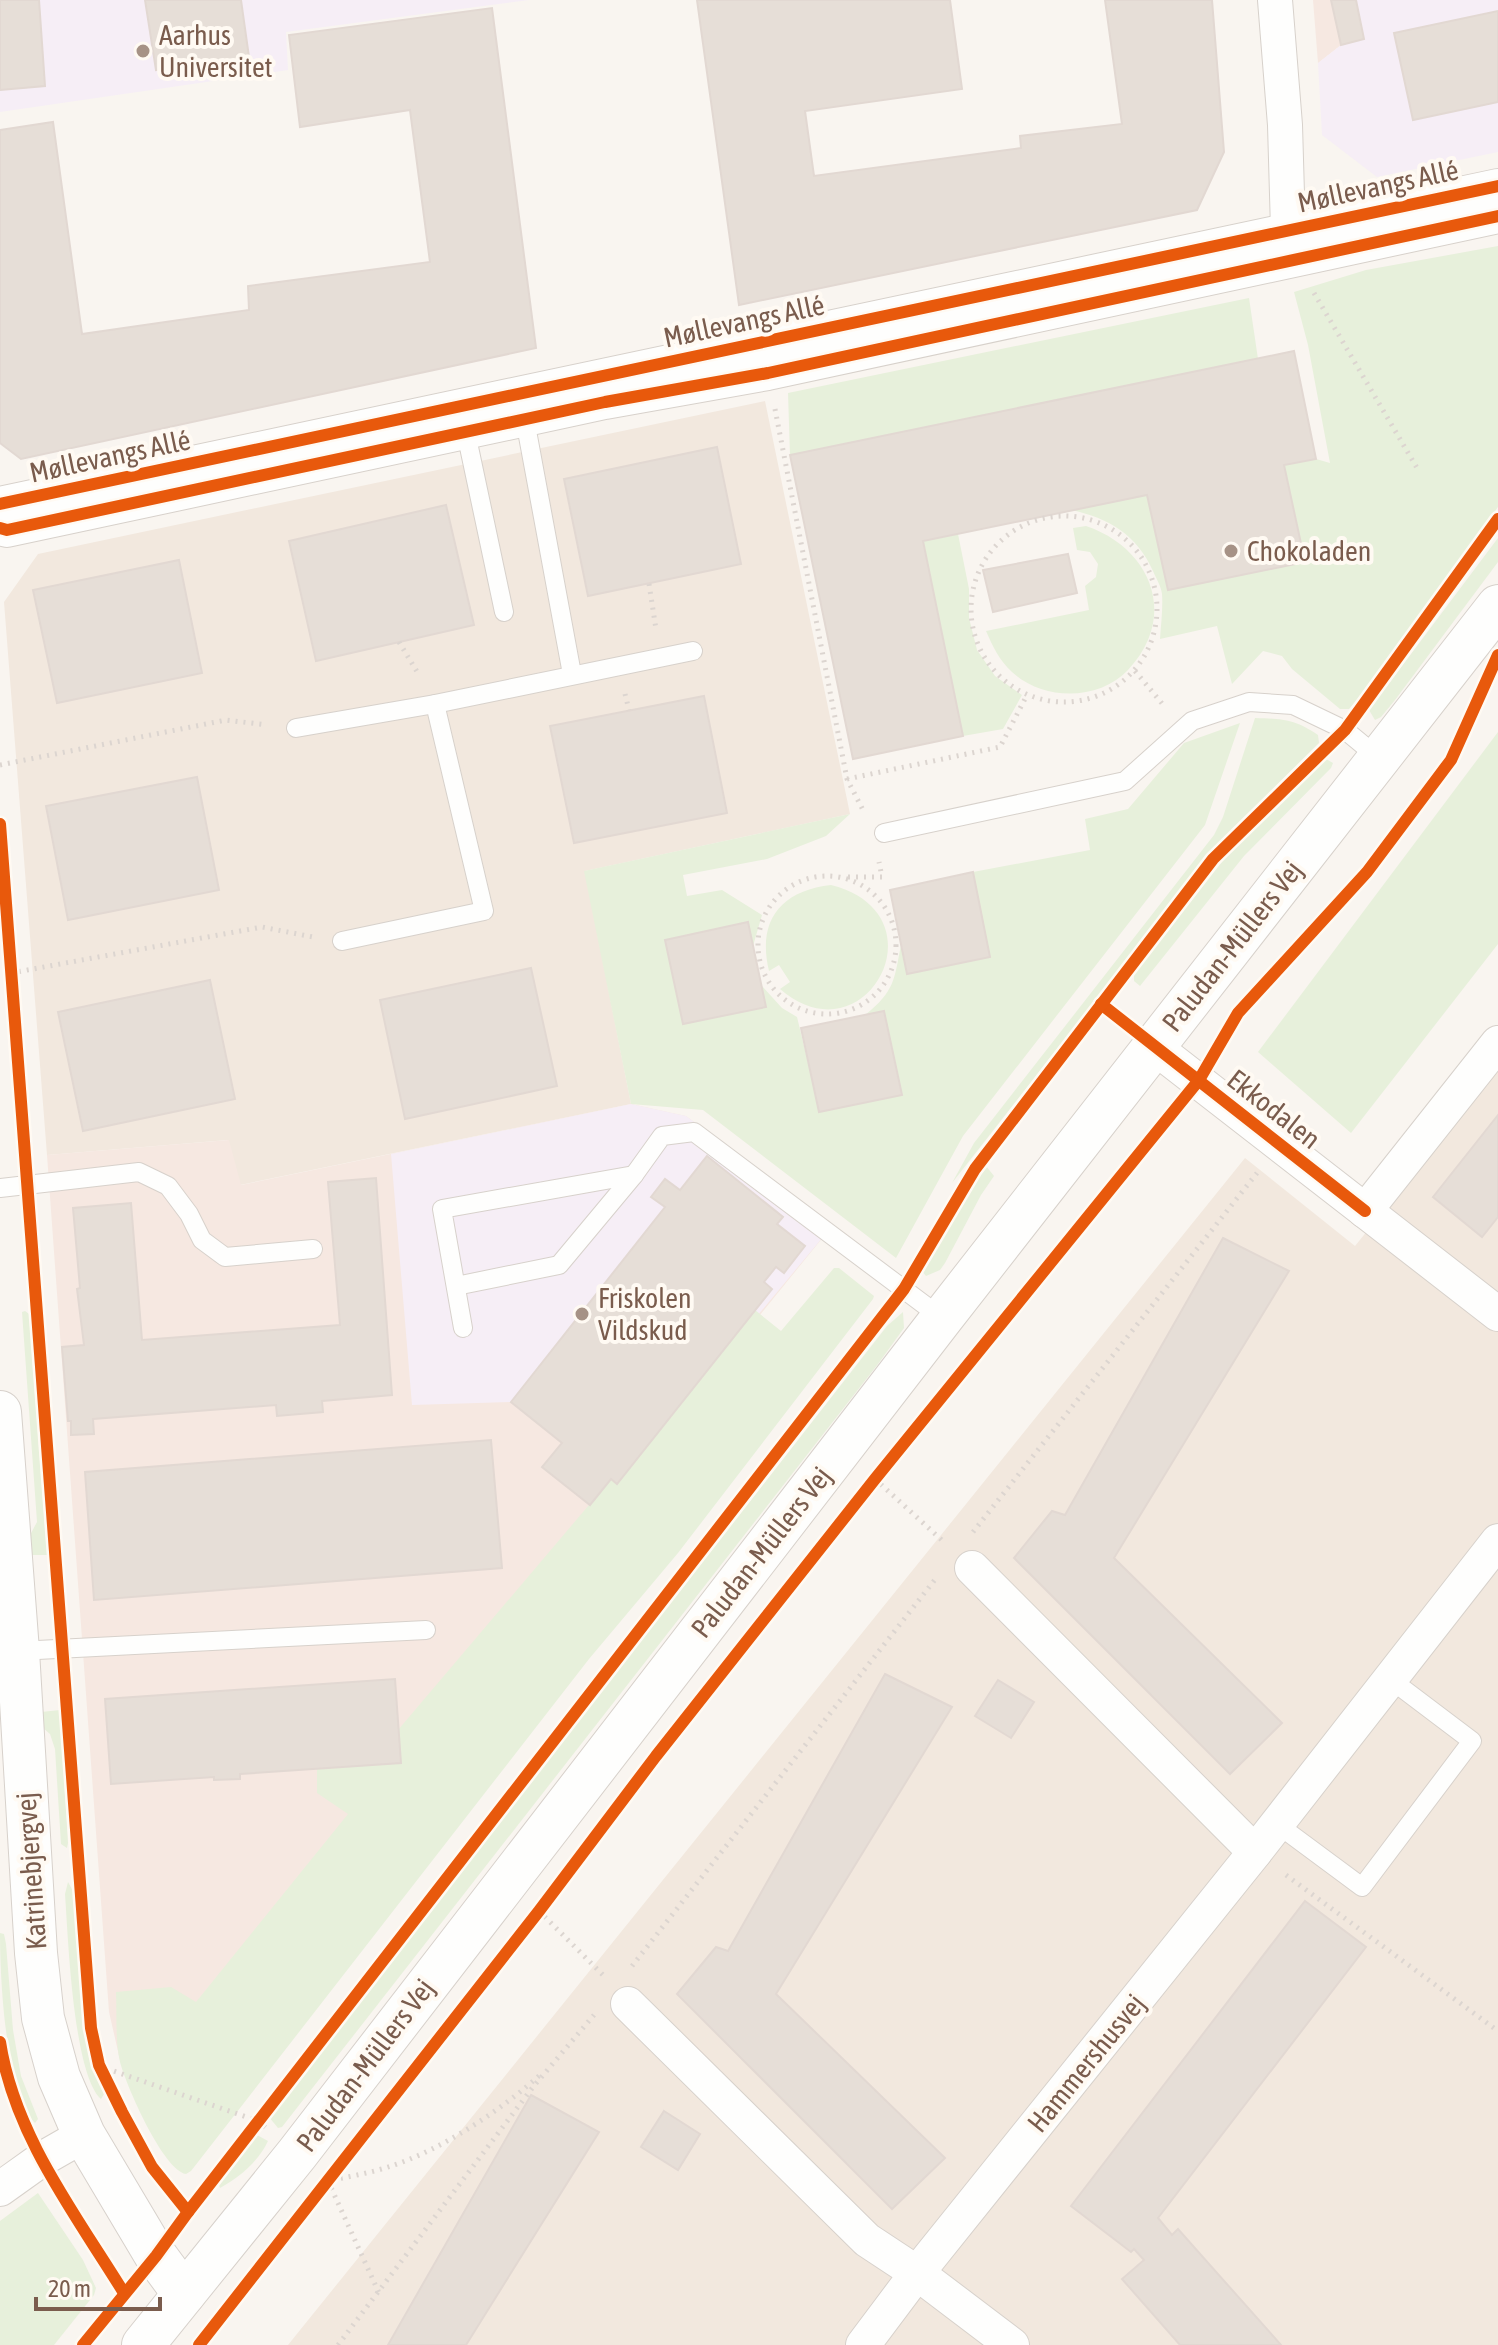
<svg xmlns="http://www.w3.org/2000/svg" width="1498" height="2345" font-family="'Asap Condensed',sans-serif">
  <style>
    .residential { fill: #f2e8de }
    .commercial { fill: #f6e8e1 }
    .education { fill: #f6eef6 }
    .green { fill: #e7f0db }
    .building { fill: #e6ded7; stroke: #e2d8d2; stroke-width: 2 }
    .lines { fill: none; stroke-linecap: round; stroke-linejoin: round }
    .service-casing { stroke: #d7d1cb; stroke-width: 20 }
    .minor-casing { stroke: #d7d1cb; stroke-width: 36 }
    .tertiary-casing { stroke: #d7d1cb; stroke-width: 44 }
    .path { stroke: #dcd5d0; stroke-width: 5; stroke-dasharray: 2 6; stroke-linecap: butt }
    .service { stroke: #fefefd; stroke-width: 18 }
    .minor { stroke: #fefefd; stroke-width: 34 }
    .tertiary { stroke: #fefefd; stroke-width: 42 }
    .cycleway-casing { stroke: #fffaf3; stroke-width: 17 }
    .cycleway { stroke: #e8590c; stroke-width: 12 }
    .poi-dot { fill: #a69286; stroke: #fffaf3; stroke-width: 3 }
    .labels { text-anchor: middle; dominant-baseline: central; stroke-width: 8; stroke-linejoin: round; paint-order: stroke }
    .poi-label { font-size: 28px; fill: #7a5c4d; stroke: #fffaf3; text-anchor: start }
    .street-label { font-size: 28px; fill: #7a5c4d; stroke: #fffaf3 }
  </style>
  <rect width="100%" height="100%" fill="#f9f5f0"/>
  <g class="residential">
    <path d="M765,401L850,814L585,871L631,1104L240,1185L228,1140L47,1155L4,602L38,554Z"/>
    <path d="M1498,1069V2345H288L1245,1158L1355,1246Z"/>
  </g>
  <g class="commercial">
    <path d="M1313,0H1356L1364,39L1341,45L1318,63Z"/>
    <path d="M631,1104L686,1116L833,1225L149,2067L120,2060L109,2012L47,1155L229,1140L241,1185Z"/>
  </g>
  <g class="education">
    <path d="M0,0H529L286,32L288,70L0,112Z"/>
    <path d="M1356,0H1498V152L1377,177L1322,135L1318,63L1341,45L1364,39Z"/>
    <path d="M631,1104L686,1116L833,1225L617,1484L511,1402L412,1405L391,1154Z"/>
  </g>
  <g class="green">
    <path d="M1498,246V507L1356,701L1349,709H1340L1292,669L1282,656L1263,651L1232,684L1217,626L1160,639C1161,624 1163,609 1162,594C1161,586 1156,578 1153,571C1137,535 1109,518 1071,510L1147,495L1168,590L1305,562L1284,465L1316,459L1330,463L1308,345L1294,292L1366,270Z"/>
    <path d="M1249,298L1258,359L790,455L788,393Z"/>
    <path d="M1086,526C1151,548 1179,616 1128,670C1099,701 1043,701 1012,672C999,660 993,647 986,631L1089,610L1085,586L1096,577L1098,564L1090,552L1077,550L1073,528Z"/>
    <path d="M958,534L969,589V618L977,650L995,676L1022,695L1003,729L963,736L923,541Z"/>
    <path d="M1498,538V562L1395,700L1381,717L1375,720L1369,710Z"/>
    <path d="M1255,718C1283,719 1294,719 1318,735L1319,743L1218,843L952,1183L974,1143L1214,835L1223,817Z"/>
    <path d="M1240,723L1205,825L963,1136L896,1258L703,1110L631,1104L584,871L850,814L826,836L767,859L683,875L687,896L722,890L762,915L753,946L748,923L665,940L683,1024L765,1007L761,985L782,1008L797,1017L820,1112L901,1095L884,1011L865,1015C895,991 894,980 901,945L908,974L990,957L973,872L1090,850L1085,819L1128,809L1184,743Z"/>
    <path d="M1498,732V944L1351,1133L1258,1052Z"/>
    <path d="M1326,759L1333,763L1331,768L1244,856L1140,986L1134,981V974L1225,858Z"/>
    <path d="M831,885C946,914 865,1063 780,989L790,982L779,965L769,971C757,921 780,891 831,885Z"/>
    <path d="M986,1166L994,1176L981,1195L945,1263L940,1270L926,1276L922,1271L958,1205Z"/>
    <path d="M834,1268H839L874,1296L873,1299L678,1553L589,1659L191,2171L186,2174C163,2170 126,2085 120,2062C115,2040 117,2014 116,1992L171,1987L196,2002L348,1814L317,1793V1769L398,1730L611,1479L617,1484L755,1310L781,1331Z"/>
    <path d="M25,1311L29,1314L47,1555H27L29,1537L37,1522L22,1312Z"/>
    <path d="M903,1312L904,1328L878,1364L282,2127L278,2128L269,2117L887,1326Z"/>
    <path d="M60,1710L68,1843L67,1848L61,1844L55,1749L50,1734L42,1727L41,1712Z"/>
    <path d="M68,1882L73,1891L85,2033L104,2094L101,2099C73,2074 68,1935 65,1894Z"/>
    <path d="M0,1933L4,1934L6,1944L13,2030L21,2076L38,2119L35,2123C5,2090 0,1978 0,1933Z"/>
    <path d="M257,2135L268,2141C258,2162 240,2177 220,2188L218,2183Z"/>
    <path d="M38,2193L83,2260L96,2288L94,2295L54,2345H0V2221Z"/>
  </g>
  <g class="building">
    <path d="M0,0H39L45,86L0,90Z"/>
    <path d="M145,0H241L249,57L156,70Z"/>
    <path d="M697,0H950L962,89L805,111L814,176L1021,148L1020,136L1122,124L1105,0H1212L1224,152L1197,210L739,305Z"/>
    <path d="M1331,0H1356L1364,39L1341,45Z"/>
    <path d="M492,8L536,348L21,459L0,443V130L53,122L82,334L249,310L248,286L430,262L410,110L300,127L289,35Z"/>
    <path d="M1498,11V102L1413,120L1394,33Z"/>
    <path d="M1294,351L1316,459L1284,465L1305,562L1168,590L1147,495L923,541L963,736L853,759L790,455Z"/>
    <path d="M717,447L741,564L588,596L564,479Z"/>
    <path d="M446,505L474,625L316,661L289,541Z"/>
    <path d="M1068,554L1077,593L993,612L983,570Z"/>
    <path d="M179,560L202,673L57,703L33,590Z"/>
    <path d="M704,696L727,813L574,843L550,726Z"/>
    <path d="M197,777L219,890L68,920L46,806Z"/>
    <path d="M973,872L990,957L907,974L890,890Z"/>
    <path d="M748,922L766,1007L683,1024L665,940Z"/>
    <path d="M531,968L557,1086L405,1119L380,1000Z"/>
    <path d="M210,980L235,1099L83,1131L58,1012Z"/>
    <path d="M884,1011L902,1095L819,1112L801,1028Z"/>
    <path d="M1498,1115V1217L1482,1237L1433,1197Z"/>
    <path d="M707,1156L783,1217L777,1224L805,1246L784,1273L776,1267L764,1282L772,1289L617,1484L611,1479L590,1505L542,1467L562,1443L511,1402L665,1207L651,1197L665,1179L680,1190Z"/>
    <path d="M376,1178L392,1395L322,1401L323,1412L277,1416L276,1405L93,1419L94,1434L71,1435V1421H68L62,1347L84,1345L77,1289L80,1288L73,1208L131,1203L142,1340L340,1325L328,1182Z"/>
    <path d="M1223,1238L1289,1271L1114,1558L1282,1723L1230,1774L1014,1558L1052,1511L1065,1515Z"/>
    <path d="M491,1440L502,1568L94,1600L85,1472Z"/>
    <path d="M885,1674L952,1707L776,1994L945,2158L892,2209L677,1994L716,1947L728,1951Z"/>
    <path d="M395,1679L401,1763L240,1774V1779L214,1780V1777L111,1784L105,1699Z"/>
    <path d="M998,1680L1034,1702L1011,1738L975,1716Z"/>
    <path d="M1305,1901L1366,1947L1158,2218L1172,2235L1178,2229L1281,2345H1180L1122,2279L1144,2260L1134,2249L1131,2252L1071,2206Z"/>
    <path d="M531,2095L599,2132L466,2345H388Z"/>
    <path d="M664,2111L700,2134L678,2170L641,2147Z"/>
  </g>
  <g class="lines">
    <defs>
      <g id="service">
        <path d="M525,420L572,674"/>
        <path d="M466,433L504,612"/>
        <path d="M296,728L435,704L693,651"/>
        <path d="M884,833L1125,781L1192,721L1249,702L1293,705L1345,730L1380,759"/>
        <path d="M342,941L484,911L435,704"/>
        <path d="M0,1188L139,1172L168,1186L189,1214L202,1240L225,1257L313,1249"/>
        <path d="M456,1286L559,1265L634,1175L662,1136L694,1132L942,1318"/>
        <path d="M463,1328L442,1209L634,1175"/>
        <path d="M18,1651L426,1630"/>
        <path d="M1277,1824L1362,1887L1472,1741L1390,1679"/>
      </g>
      <g id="minor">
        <path d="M1275,0L1285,125L1288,229"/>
        <path d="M0,504L1498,186"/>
        <path d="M0,528L7,530L605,402L768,373L1498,216"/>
        <path d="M1153,1046L1498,1314"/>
        <path d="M1365,1211L1498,1043"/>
        <path d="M972,1568L1255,1852"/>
        <path d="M628,2004L867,2240L917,2273L1012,2345"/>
        <path d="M0,2189L42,2159L84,2135"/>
        <path d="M863,2345L917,2273L1255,1852L1498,1541"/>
      </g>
      <g id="tertiary">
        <path d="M0,1412L18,1651L36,1953L43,2018L59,2077L84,2135L156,2256L184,2294"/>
        <path d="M143,2345L297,2154L942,1318L1498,606"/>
      </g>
    </defs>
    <use href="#service" class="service-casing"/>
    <use href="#minor" class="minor-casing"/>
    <use href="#tertiary" class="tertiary-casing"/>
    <g class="path">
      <path d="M1314,293L1417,468"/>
      <path d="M775,409L847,779L864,812"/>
      <circle cx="1064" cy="609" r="93"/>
      <path d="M649,584L656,629"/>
      <path d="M399,642L419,675"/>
      <path d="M1135,671L1165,707"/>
      <path d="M625,694L629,710"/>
      <path d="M0,765L226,720L267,725"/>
      <path d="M847,779L1000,747L1027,695"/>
      <circle cx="827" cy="945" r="69"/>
      <path d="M848,877H882L879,862"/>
      <path d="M11,973L262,927L313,937"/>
      <path d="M875,1479L945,1543"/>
      <path d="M973,1532L1257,1173"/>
      <path d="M1286,1875L1498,2031"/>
      <path d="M539,1911L604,1976"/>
      <path d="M632,1966L937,1577"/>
      <path d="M99,2066L258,2121L266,2128"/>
      <path d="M333,2180C351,2176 370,2173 388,2167C440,2151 502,2110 542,2073"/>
      <path d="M328,2181L379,2293"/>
      <path d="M338,2345L533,2087L594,2015"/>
    </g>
    <use href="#service" class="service"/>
    <use href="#minor" class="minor"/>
    <use href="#tertiary" class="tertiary"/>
    <defs>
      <g id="cycleway">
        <path d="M0,504L1498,186"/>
        <path d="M0,528L7,530L605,402L768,373L1498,216"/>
        <path d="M0,824L91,2028L99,2065L122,2112L152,2167L188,2212"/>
        <path d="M1101,1004L1365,1211"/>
        <path d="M0,2042C14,2135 76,2215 124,2293"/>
        <path d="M83,2345L156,2256L188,2212L904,1289L975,1169L1213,859L1345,730L1498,519"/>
        <path d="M199,2345L539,1911L656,1756L875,1479L1199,1080L1238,1013L1367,872L1451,760L1498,655"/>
      </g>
    </defs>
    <use href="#cycleway" class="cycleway-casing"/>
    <use href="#cycleway" class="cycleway"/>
  </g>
  <g class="poi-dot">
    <circle cx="143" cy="51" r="8"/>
    <circle cx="1231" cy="551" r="8"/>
    <circle cx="582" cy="1314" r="8"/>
  </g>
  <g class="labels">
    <g class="poi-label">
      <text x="159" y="35">Aarhus<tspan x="159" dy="32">Universitet</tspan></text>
      <text x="1247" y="551">Chokoladen</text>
      <text x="598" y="1298">Friskolen<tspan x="598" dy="32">Vildskud</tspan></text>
    </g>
    <g class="street-label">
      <text transform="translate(1378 186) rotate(-12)">Møllevangs Allé</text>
      <text transform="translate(744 321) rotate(-12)">Møllevangs Allé</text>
      <text transform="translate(110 456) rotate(-12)">Møllevangs Allé</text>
      <text transform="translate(1232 946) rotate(-52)">Paludan-Müllers Vej</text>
      <text transform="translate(1274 1109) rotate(38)">Ekkodalen</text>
      <text transform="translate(761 1552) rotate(-52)">Paludan-Müllers Vej</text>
      <text transform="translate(31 1871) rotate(-94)">Katrinebjergvej</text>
      <text transform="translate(1086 2063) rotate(-51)">Hammershusvej</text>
      <text transform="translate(365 2065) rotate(-53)">Paludan-Müllers Vej</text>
    </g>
  </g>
  <path d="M36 2297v12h124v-12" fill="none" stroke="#7a5c4d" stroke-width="4"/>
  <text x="48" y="2297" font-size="24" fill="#7a5c4d" stroke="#fffaf3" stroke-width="6" paint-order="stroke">20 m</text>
</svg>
